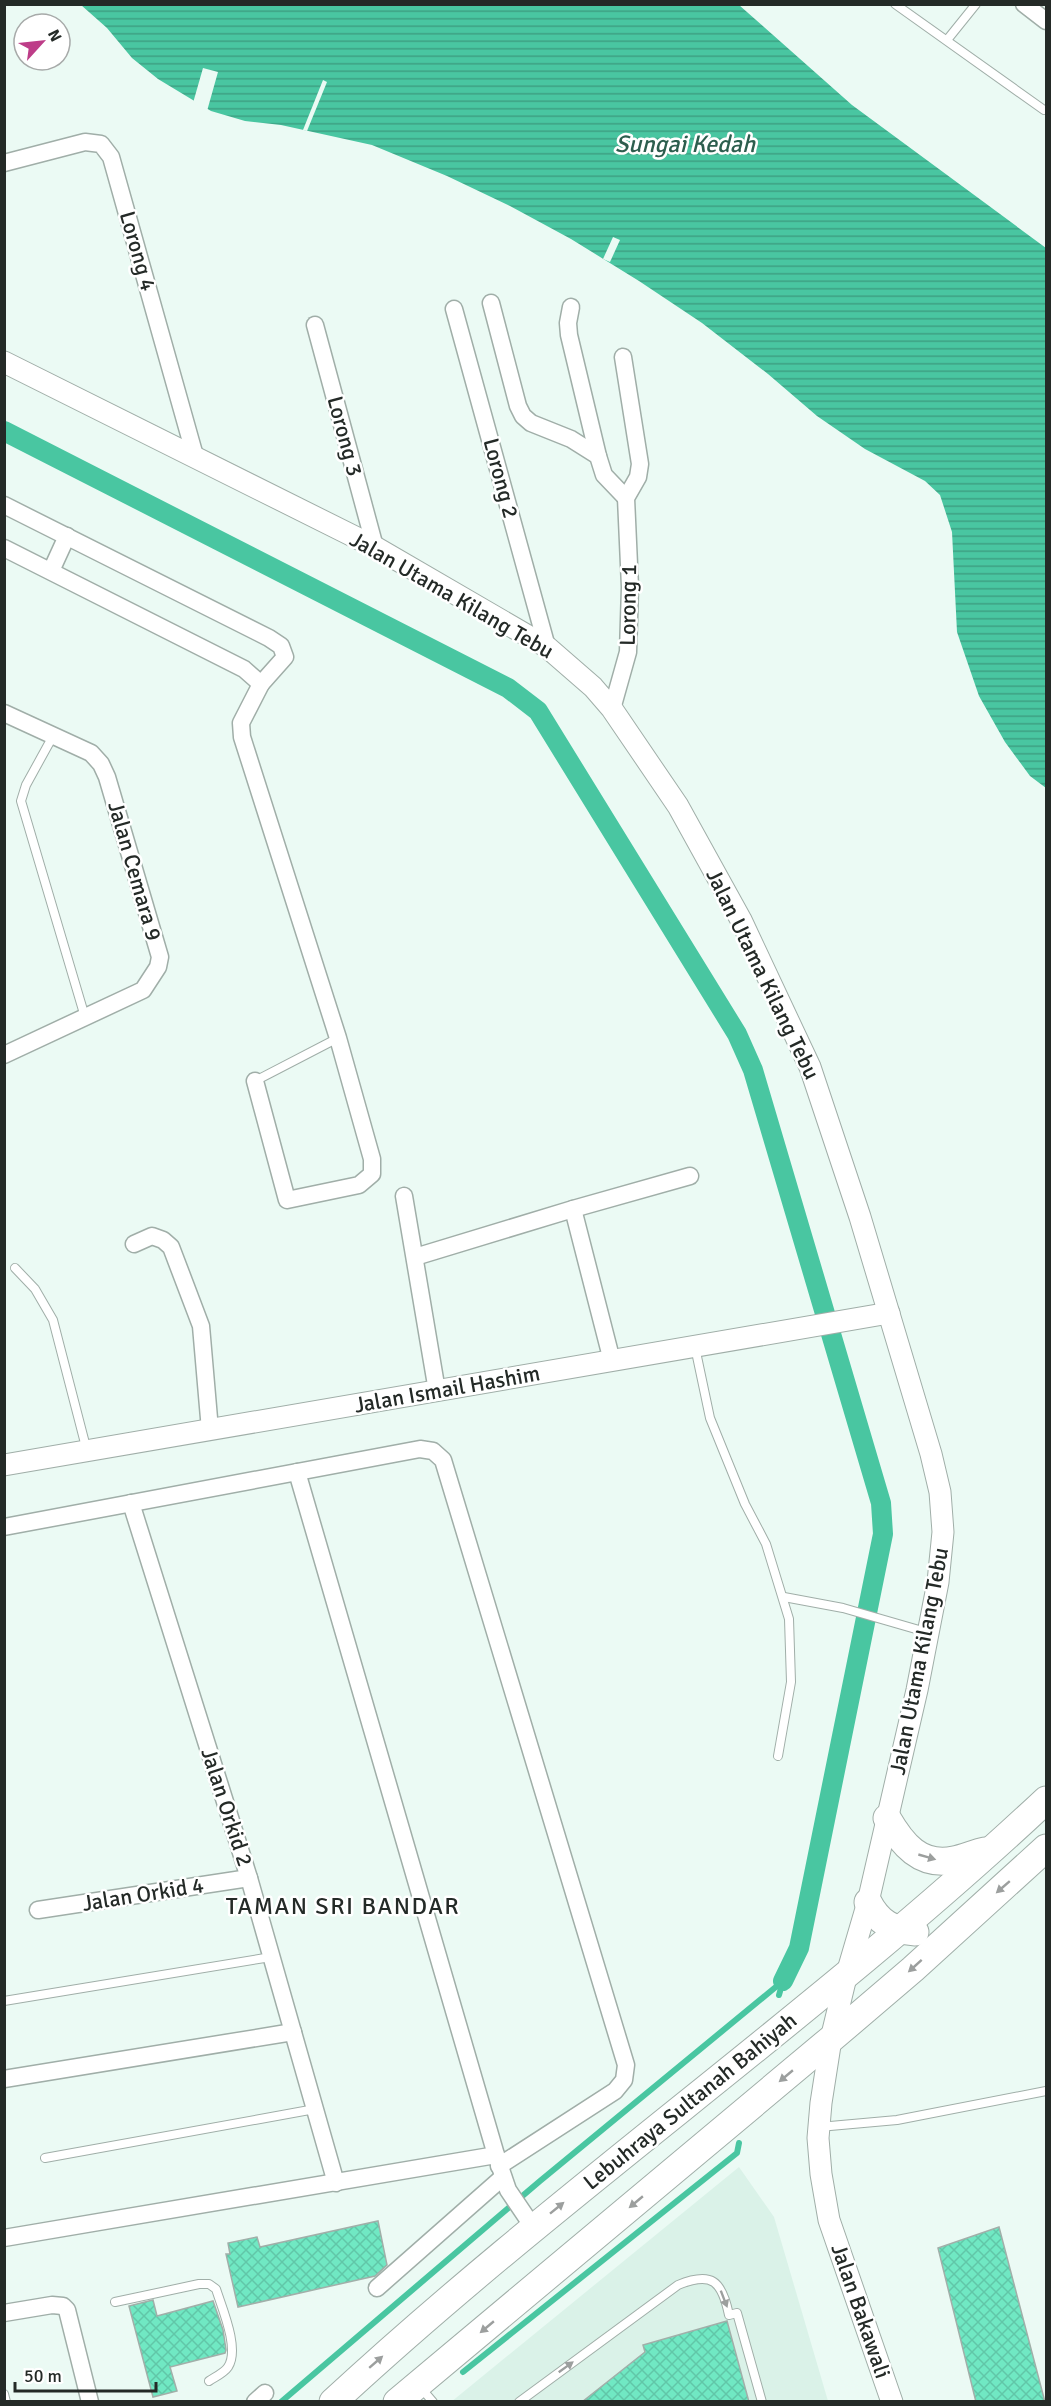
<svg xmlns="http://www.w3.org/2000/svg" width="1051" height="2406" font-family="Signika,sans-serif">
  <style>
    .built { fill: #daf2e8 }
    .water { fill: url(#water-rules) }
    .pier { fill: #ebfaf4 }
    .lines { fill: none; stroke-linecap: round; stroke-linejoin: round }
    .stream { stroke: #49c6a1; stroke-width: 6 }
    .canal { stroke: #49c6a1; stroke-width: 20 }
    .building { fill: url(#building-cross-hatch); stroke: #a1afa9; stroke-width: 1.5 }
    .service-casing { stroke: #a0aea8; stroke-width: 10 }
    .minor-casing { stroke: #a0aea8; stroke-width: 19 }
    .tertiary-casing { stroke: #a0aea8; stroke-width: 23 }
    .primary-casing { stroke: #a0aea8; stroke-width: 29 }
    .service { stroke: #fff; stroke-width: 8 }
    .minor { stroke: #fff; stroke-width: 16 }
    .tertiary { stroke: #fff; stroke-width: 21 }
    .primary { stroke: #fff; stroke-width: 27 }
    .oneway { fill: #9c9f9e }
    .labels { text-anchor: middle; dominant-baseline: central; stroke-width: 5; stroke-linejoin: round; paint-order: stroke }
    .street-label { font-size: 22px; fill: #242a27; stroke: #fff }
    .water-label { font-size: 24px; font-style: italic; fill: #2c5e4e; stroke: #fff }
    .neighbourhood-label { font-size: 24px; letter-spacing: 1.5px; fill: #242a27; stroke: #fff }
  </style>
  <defs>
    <pattern id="water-rules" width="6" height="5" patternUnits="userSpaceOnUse" patternTransform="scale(1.5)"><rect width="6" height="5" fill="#49c6a1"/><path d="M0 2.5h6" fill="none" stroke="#3da183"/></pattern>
    <pattern id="building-cross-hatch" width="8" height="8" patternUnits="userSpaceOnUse" patternTransform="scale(1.5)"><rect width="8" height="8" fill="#70e8c3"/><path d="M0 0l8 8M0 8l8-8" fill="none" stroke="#61c7a8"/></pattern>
  </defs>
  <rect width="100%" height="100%" fill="#ebfaf4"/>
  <path class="built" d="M739,2167L774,2217L828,2401L451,2402Z"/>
  <path class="water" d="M81,5H739L852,105L1046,248V788L1030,776L1005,742L979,696L957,632L952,532L940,495L925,481L865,449L817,416L768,374L702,323L639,281L571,239L510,206L447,176L372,145L281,125L245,121L211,111L158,79L132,58L107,28Z"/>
  <g class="pier">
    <path d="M203,68L218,72L207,111L193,103Z"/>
    <path d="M323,80L327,82L307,131L303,130Z"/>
    <path d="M613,237L620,240L610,262L603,259Z"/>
  </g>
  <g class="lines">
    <g class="stream">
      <path d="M779,1995L783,1981"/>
      <path d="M463,2372L737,2153L739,2143"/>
      <path d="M281,2402L540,2181L783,1981"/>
    </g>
    <path class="canal" d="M4,431L508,688L538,711L737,1034L753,1070L881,1503L883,1534L799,1948L783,1981"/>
  </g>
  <g class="building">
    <path d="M378,2221L387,2265L375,2276L238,2307L226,2254H230L228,2243L257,2237L260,2247Z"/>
    <path d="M999,2227L1045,2402H976L938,2248Z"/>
    <path d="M153,2300L157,2316L213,2301L223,2330L226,2350L225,2353L170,2367L177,2391L153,2397L129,2306Z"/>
    <path d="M727,2321L749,2402H582L645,2352L643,2345Z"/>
  </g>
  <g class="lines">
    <defs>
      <g id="service">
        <path d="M895,4L1044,110"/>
        <path d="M947,40L976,4"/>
        <path d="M53,736L26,785L21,801L85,1017"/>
        <path d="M255,1081L338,1038"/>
        <path d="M15,1268L35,1289L53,1320L87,1451"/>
        <path d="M695,1347L710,1418L745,1504L766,1544L789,1619L791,1682L778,1756"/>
        <path d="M784,1597L843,1608L926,1632"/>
        <path d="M4,2001L271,1957"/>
        <path d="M819,2127L897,2120L1046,2091"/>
        <path d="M45,2158L315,2109"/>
        <path d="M115,2302L199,2284H209L216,2289C222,2308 240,2349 228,2367C224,2373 215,2377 209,2381"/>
        <path d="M421,2388L433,2402"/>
        <path d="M4,2394L6,2402"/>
        <path d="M519,2402L678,2285C712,2271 722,2281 729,2315L737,2313L762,2402"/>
      </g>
      <g id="minor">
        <path d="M1024,4L1046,21"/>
        <path d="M4,163L85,142L101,144L111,157L195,456"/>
        <path d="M491,303L518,406L523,416L531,423L571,439L598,456L604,475L626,498"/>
        <path d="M571,307L568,323L569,335L598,456"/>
        <path d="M454,309L547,647"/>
        <path d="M315,325L375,547"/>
        <path d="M4,505L269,638L281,646L285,657L261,684"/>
        <path d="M4,548L244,669L261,684L241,723L242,737L338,1038L372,1159V1174L359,1185L287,1200L255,1081"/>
        <path d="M51,571L67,536"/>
        <path d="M612,709L628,652L630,587L626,498L638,477L640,464L623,357"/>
        <path d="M4,713L91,753L101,764L107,777L160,957L158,967L143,990L4,1055"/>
        <path d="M404,1196L437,1391"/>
        <path d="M573,1209L612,1361"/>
        <path d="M134,1244L152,1236L163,1240L171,1247L201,1326L210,1430"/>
        <path d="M415,1257L573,1209L690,1176"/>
        <path d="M297,1472L496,2155L508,2190L533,2227"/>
        <path d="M131,1503L249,1878L336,2183"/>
        <path d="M4,1527L420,1449L433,1451L443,1460L626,2065L624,2080L615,2091L499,2166"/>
        <path d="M38,1910L249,1878"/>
        <path d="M4,2079L293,2032"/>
        <path d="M4,2238L496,2155"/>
        <path d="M377,2288L503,2177"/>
        <path d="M4,2313L52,2305L63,2306L67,2310L90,2402"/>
        <path d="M255,2402L265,2393"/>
      </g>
      <g id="tertiary">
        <path d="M4,362L375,547L547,647L593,687L612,709L678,806L741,920L810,1067L860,1217L931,1454L940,1492L943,1532L938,1582L917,1690L868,1902L846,1977L831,2039L821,2103L818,2138L821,2174L829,2220L892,2402"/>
        <path d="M4,1465L889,1313"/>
      </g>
      <g id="primary">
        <path d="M887,1818C902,1844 920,1867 954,1860C964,1858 975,1853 985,1851"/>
        <path d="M868,1902C878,1922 893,1931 915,1932"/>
        <path d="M333,2402C562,2190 819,2013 1046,1800"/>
        <path d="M397,2402L831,2039L913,1969L1046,1848"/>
      </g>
    </defs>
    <use href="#service" class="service-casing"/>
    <use href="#minor" class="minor-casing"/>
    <use href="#tertiary" class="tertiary-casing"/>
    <use href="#primary" class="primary-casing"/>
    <use href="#service" class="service"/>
    <use href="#minor" class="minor"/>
    <use href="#tertiary" class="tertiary"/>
    <use href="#primary" class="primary"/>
  </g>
  <defs><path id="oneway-solid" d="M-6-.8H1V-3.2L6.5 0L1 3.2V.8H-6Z" transform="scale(1.5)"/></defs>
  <g class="oneway">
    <use href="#oneway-solid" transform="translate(927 1857) rotate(16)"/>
    <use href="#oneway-solid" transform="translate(1003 1887) rotate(139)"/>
    <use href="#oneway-solid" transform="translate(915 1966) rotate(138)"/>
    <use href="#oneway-solid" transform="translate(786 2076) rotate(140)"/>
    <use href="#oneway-solid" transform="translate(636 2202) rotate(140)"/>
    <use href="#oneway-solid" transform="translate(557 2208) rotate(-39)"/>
    <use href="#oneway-solid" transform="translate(724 2299) rotate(69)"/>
    <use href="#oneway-solid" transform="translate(487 2327) rotate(140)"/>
    <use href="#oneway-solid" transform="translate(376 2362) rotate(-41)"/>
    <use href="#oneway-solid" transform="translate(566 2367) rotate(-36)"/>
  </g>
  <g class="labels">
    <g class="street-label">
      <text transform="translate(138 251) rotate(74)">Lorong 4</text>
      <text transform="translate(345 436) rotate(75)">Lorong 3</text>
      <text transform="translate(501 478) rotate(75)">Lorong 2</text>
      <text transform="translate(452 595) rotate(30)">Jalan Utama Kilang Tebu</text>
      <text transform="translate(628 605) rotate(-89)">Lorong 1</text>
      <text transform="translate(135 871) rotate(74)">Jalan Cemara 9</text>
      <text transform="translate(763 974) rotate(64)">Jalan Utama Kilang Tebu</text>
      <text transform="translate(447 1389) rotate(-10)">Jalan Ismail Hashim</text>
      <text transform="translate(919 1661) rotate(-79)">Jalan Utama Kilang Tebu</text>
      <text transform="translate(227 1807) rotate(72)">Jalan Orkid 2</text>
      <text transform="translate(143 1894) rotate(-9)">Jalan Orkid 4</text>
      <text transform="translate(690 2101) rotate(-39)">Lebuhraya Sultanah Bahiyah</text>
      <text transform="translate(861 2311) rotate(71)">Jalan Bakawali</text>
    </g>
    <g class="water-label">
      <text x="685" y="144">Sungai Kedah</text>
    </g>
    <g class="neighbourhood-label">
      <text x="343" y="1906">TAMAN SRI BANDAR</text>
    </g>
  </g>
  <rect width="1051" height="2406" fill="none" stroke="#242a27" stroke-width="12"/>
  <g transform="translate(42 42) rotate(63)"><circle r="28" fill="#ffffff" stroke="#a7aaa9" stroke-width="1.5"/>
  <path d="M0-4.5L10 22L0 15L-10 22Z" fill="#bd3d88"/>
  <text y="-9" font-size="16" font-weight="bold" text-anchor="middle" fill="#242a27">N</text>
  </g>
  <path d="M15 2382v9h141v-9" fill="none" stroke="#242a27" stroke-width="3"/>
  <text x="24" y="2382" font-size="18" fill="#242a27" stroke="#ffffff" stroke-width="4.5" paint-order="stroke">50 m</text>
</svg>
